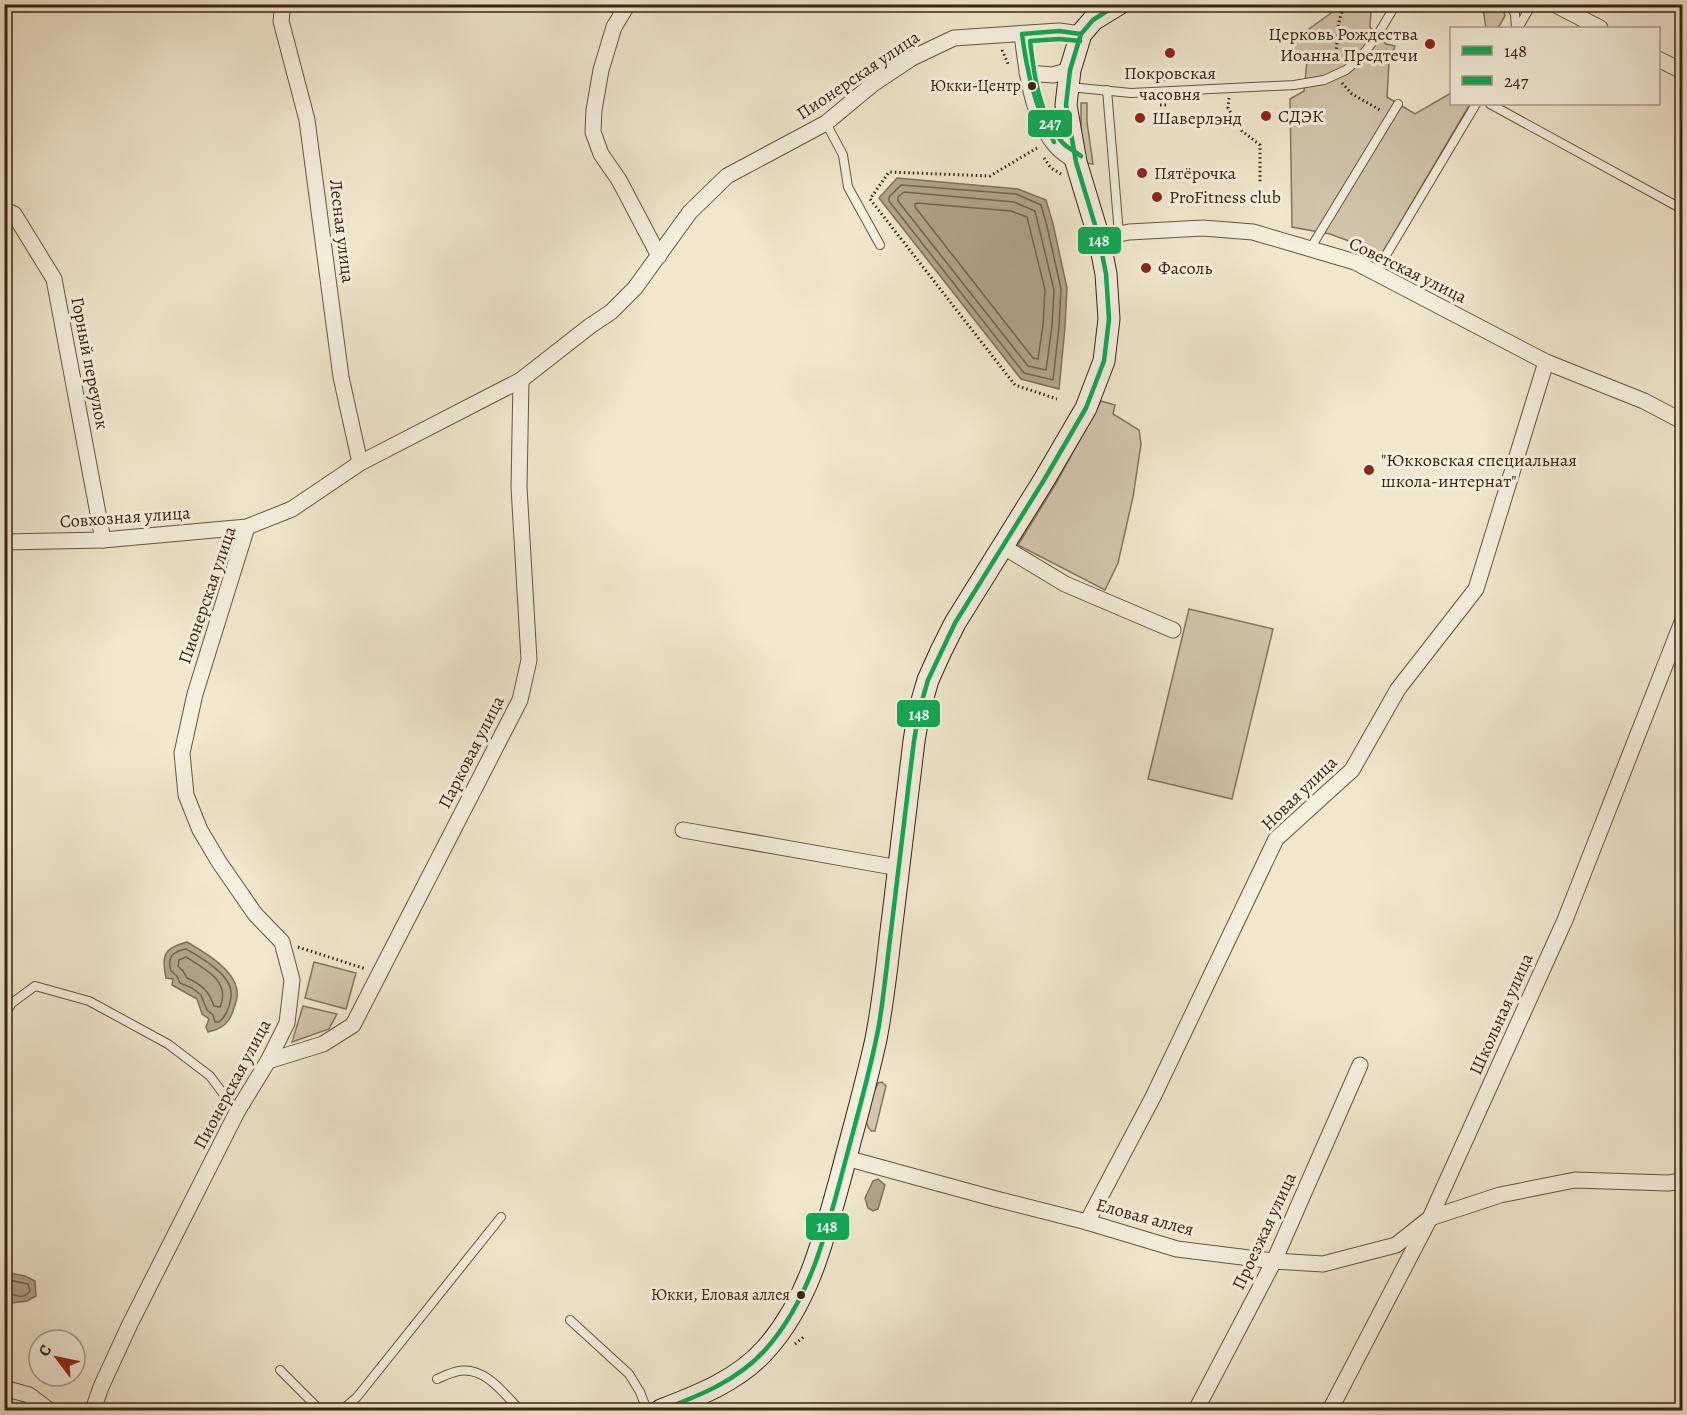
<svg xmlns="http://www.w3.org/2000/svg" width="1687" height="1415" font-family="Alegreya,serif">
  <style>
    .green { fill: #d1c6ad; stroke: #84755e; stroke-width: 1.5 }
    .water { fill: #b1a58d; stroke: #80715b; stroke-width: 1.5 }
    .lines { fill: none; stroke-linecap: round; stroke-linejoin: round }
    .shore { stroke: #74644e; stroke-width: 1.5 }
    .lane-casing { stroke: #65553f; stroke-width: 10 }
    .street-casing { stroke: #65553f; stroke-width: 17 }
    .secondary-casing { stroke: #372410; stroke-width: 23 }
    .path { stroke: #372410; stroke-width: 3; stroke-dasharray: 1.5 3; stroke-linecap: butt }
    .lane { stroke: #f5efde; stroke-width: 8 }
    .street { stroke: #f5efde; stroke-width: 15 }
    .secondary { stroke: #f5efde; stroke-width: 21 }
    .bus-1-casing { stroke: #f5efde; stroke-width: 9 }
    .bus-2-casing { stroke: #f5efde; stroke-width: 9 }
    .bus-1 { stroke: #10a855; stroke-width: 4.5 }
    .bus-2 { stroke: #10a855; stroke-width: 4.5 }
    .poi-dot { fill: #8f2418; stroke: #f5efde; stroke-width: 2 }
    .bus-dot { fill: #372410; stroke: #f5efde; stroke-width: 2 }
    .labels { text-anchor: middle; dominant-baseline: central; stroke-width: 6; stroke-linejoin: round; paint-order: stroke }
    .bus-label { font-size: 16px; fill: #372410; stroke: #f5efde; text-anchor: end }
    .poi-label { font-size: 18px; fill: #372410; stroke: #f5efde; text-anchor: start }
    .street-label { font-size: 18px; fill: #372410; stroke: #f5efde }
    .line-badge { stroke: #f5efde; stroke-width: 2 }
    .badge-label { font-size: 16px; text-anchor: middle; font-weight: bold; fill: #fff }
  </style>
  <rect width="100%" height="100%" fill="#f0e7cd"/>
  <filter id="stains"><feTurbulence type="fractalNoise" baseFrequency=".00333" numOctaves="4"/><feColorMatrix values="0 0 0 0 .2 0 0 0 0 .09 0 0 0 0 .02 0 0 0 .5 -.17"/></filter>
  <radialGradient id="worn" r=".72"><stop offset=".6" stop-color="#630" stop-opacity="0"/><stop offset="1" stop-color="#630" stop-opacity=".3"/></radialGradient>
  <g class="green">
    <path d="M1375,4L1371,10L1370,27L1386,44L1395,46L1389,62L1387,97L1415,114L1451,93L1452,104H1470L1380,257L1357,244L1330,234L1292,227L1290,99L1304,91L1307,61L1294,59L1291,42L1331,13L1336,5Z"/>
    <path d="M1479,5H1502L1505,16L1498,28H1486L1483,9Z"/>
    <path d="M1081,103H1087V122L1093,164L1086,163L1081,132Z"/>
    <path d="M1101,401L1115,405L1113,414L1139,430L1141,444L1133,497L1118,563L1105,590L1018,545L1055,485Z"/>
    <path d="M1189,609L1273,629L1232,799L1148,779Z"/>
    <path d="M314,962L356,973L346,1009L305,998Z"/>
    <path d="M303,1006L337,1014L329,1029L292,1042Z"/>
    <path d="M882,1082L886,1086L875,1131H871C858,1117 872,1098 878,1083Z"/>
  </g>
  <g class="water">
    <path d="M897,178L1018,189L1046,200L1053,224L1067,288L1065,327L1059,389L1021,379L879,198Z"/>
    <path d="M187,942C204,952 234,969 237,990C238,996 236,1003 234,1008C230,1023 222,1029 208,1032L206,1027L209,1019L202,1014L197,999L172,985L173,979L166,978C161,955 164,948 187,942Z"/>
    <path d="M878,1179L885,1185L878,1209L873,1211L868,1208L865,1198L873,1181Z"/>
    <path d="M5,1272L25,1276L35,1281L36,1296L27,1301L12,1303L5,1296Z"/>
  </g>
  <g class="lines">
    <g class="shore">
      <path d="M901,185L1016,194L1041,205L1047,226L1061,289L1059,327L1053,380L1024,373L889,201V197Z"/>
      <path d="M904,192L1014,202L1035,211L1054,290L1052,326L1046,370L1028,366L898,201V197Z"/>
      <path d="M917,203L1011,211L1027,217L1045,290L1043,325L1038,359L1033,358L915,207V204Z"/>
      <path d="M186,949C200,957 230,974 231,992C232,996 230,1002 229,1006C227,1013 224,1018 219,1022H215L213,1015L207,1010L201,995L192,988L180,983L177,976L171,971C167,957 172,952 186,949Z"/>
      <path d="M186,957C205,969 231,981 220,1007L214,1006C209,991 201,984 187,978L183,971L178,966L179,960Z"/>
      <path d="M4,1279L28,1284L30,1291C21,1302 14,1293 4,1292"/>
    </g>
    <defs>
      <g id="lane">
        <path d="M1509,4L1515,14L1516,28"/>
        <path d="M1518,28L1532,4"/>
        <path d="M1069,87L1131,93L1294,85L1324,80L1346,70L1361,57L1377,36L1396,4"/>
        <path d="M1107,90L1119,234"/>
        <path d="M1490,104L1682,209"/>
        <path d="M826,123L843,155L848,187L880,245"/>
        <path d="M1310,249L1398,104"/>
        <path d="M1376,272L1476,104"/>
        <path d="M4,1016L12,1003L35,986L89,1001L168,1044L210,1076L237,1112"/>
        <path d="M570,1320L629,1374L640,1392L647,1410"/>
        <path d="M280,1370L320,1410"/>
        <path d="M437,1379C444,1376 452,1372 459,1371C486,1367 504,1394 520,1410"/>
        <path d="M342,1410L357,1397L501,1217"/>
      </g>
      <g id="street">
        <path d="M283,4L281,21L307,120L341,377L360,463"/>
        <path d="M628,4L614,27L601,70L594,110L593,132L601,154L619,180L659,256"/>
        <path d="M1554,4L1600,28"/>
        <path d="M1022,34C1026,68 1032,121 1057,147C1062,153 1070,157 1076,162"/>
        <path d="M1658,59L1682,71"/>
        <path d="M1027,73L1053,75L1070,70"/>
        <path d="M4,210L14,214L54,279L103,540"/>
        <path d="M1099,238L1129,232L1203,228L1253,232L1355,262L1546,362L1644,401L1682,421"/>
        <path d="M4,542L103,540L247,527L292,509L360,463L521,380L590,326L611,312L635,288L690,212L727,176L826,123L873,84L912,58L954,38L1059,31L1081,34"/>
        <path d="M1002,546L1065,584L1173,630"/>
        <path d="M683,830L899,868"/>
        <path d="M268,1061L323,1044L353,1025L520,700L529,660L519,487L521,380"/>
        <path d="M846,1158L996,1199L1087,1222L1177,1249L1274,1261L1323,1264L1396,1245L1430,1218L1500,1195L1575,1180L1668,1183L1682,1181"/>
        <path d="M1087,1222L1153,1097L1276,839L1352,770L1398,689L1476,589L1546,362"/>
        <path d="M4,1388L29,1395L49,1410"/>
        <path d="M93,1410L101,1387L130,1324L237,1112L268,1061L287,1023L292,980L282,942L255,914L219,862L200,830L186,795L182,753L195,694L247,527"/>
        <path d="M1196,1410L1274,1261L1360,1065"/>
        <path d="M1330,1410L1430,1218L1565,920L1682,622"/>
      </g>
      <path id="secondary" d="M661,1410C698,1396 739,1380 766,1349C809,1301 824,1237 841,1176C853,1130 866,1085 876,1039C883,1003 887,967 891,931C899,868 906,805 914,741L919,711L928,680L941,651L955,623L1044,480L1086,408L1104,361L1109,319L1106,274L1099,238L1076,162L1066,105L1070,70L1081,34L1093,20L1119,4"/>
    </defs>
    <use href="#lane" class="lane-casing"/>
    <use href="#street" class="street-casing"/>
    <use href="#secondary" class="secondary-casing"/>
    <g class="path">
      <path d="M1002,50L1009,66"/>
      <path d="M1333,62C1341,41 1333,26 1346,4"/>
      <path d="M1165,81L1167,68"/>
      <path d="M1342,83L1352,94L1380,110"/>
      <path d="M1229,98L1228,108L1242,131L1260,145V184"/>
      <path d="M1160,105H1167"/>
      <path d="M1037,148L990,176L889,172L870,199L1015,385L1057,399"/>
      <path d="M1044,158L1051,168L1061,174"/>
      <path d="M298,947L366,969"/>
      <path d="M795,1344L805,1336"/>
    </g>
    <use href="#lane" class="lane"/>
    <use href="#street" class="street"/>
    <use href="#secondary" class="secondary"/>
    <defs>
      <g id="bus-1">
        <path d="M1054,142C1035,108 1027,72 1022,34L1059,31L1081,34"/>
        <path d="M661,1410C699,1396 739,1380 766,1349C811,1298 827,1230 844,1166C856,1120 870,1073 879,1025C884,994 887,962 891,931C899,867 906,804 914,741L919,711L928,680L955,623L1044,480L1086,408L1104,361L1109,319L1106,274L1099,238L1076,162L1066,105L1070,70L1081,34L1093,20L1118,4"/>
      </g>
      <path id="bus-2" d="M1080,41L1059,39L1030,41C1034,75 1039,115 1062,142C1067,148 1075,151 1081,156"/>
    </defs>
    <use href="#bus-1" class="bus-1-casing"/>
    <use href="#bus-2" class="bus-2-casing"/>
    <use href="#bus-1" class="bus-1"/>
    <use href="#bus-2" class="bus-2"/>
  </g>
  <g class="poi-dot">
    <circle cx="1430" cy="44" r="6"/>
    <circle cx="1170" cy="53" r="6"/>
    <circle cx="1266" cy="116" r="6"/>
    <circle cx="1140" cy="118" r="6"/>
    <circle cx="1142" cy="173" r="6"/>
    <circle cx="1157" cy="197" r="6"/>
    <circle cx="1146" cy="268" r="6"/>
    <circle cx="1369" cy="470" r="6"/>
  </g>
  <g class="bus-dot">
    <circle cx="1032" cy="86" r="5"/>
    <circle cx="801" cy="1295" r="5"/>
  </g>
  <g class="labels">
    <g class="bus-label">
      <text x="1021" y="86">Юкки-Центр</text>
      <text x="790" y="1295">Юкки, Еловая аллея</text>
    </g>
    <g class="poi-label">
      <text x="1418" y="34" text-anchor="end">Церковь Рождества<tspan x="1418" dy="21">Иоанна Предтечи</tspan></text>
      <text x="1170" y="73" text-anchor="middle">Покровская<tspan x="1170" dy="21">часовня</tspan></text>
      <text x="1278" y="116">СДЭК</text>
      <text x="1152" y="118">Шаверлэнд</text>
      <text x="1154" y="173">Пятёрочка</text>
      <text x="1169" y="197">ProFitness club</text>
      <text x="1158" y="268">Фасоль</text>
      <text x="1381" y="460">"Юкковская специальная<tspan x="1381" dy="21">школа-интернат"</tspan></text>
    </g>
    <g class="street-label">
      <text transform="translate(858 75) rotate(-34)">Пионерская улица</text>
      <text transform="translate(342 231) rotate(83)">Лесная улица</text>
      <text transform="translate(1408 270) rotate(26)">Советская улица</text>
      <text transform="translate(90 363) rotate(79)">Горный переулок</text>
      <text transform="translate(125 517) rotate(-4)">Совхозная улица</text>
      <text transform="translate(207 595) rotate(-71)">Пионерская улица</text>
      <text transform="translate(471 752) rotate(-63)">Парковая улица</text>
      <text transform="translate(1299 793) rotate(-44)">Новая улица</text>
      <text transform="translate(1501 1014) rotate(-66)">Школьная улица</text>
      <text transform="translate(232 1084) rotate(-62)">Пионерская улица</text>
      <text transform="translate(1145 1217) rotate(15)">Еловая аллея</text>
      <text transform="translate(1264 1231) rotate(-65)">Проезжая улица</text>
    </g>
  </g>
  <g class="line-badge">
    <rect x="1027" y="109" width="46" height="29" rx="6" fill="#10a855"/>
    <rect x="1077" y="226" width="45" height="29" rx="6" fill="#10a855"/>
    <rect x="896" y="699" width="45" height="29" rx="6" fill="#10a855"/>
    <rect x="805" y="1212" width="45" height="29" rx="6" fill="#10a855"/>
  </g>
  <g class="badge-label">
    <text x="1050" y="129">247</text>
    <text x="1099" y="246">148</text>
    <text x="919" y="720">148</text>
    <text x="827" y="1232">148</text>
  </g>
  <rect width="1687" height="1415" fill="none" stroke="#f0e7cd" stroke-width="24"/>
  <rect x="6" y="6" width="1675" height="1403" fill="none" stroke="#372410" stroke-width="3"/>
  <rect x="12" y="12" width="1663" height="1391" fill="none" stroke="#372410" stroke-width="1.5"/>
  <rect x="1450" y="27" width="210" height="78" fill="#f5efde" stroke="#a99e8c" stroke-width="1.5"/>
  <rect x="1462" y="46" width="30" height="9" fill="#10a855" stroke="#a99e8c" stroke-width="1.5"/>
  <text x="1504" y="57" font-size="18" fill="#372410">148</text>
  <rect x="1462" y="76" width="30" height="9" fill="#10a855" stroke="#a99e8c" stroke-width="1.5"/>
  <text x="1504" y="87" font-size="18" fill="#372410">247</text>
  <g transform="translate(57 1358) rotate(302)"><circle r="28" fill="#f5efde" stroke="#a99e8c" stroke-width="1.5"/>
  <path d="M0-4.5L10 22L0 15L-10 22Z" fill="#8f2418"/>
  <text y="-9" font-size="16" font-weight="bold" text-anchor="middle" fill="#372410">С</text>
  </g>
  <rect width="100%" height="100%" filter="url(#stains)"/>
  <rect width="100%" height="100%" fill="url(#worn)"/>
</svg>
